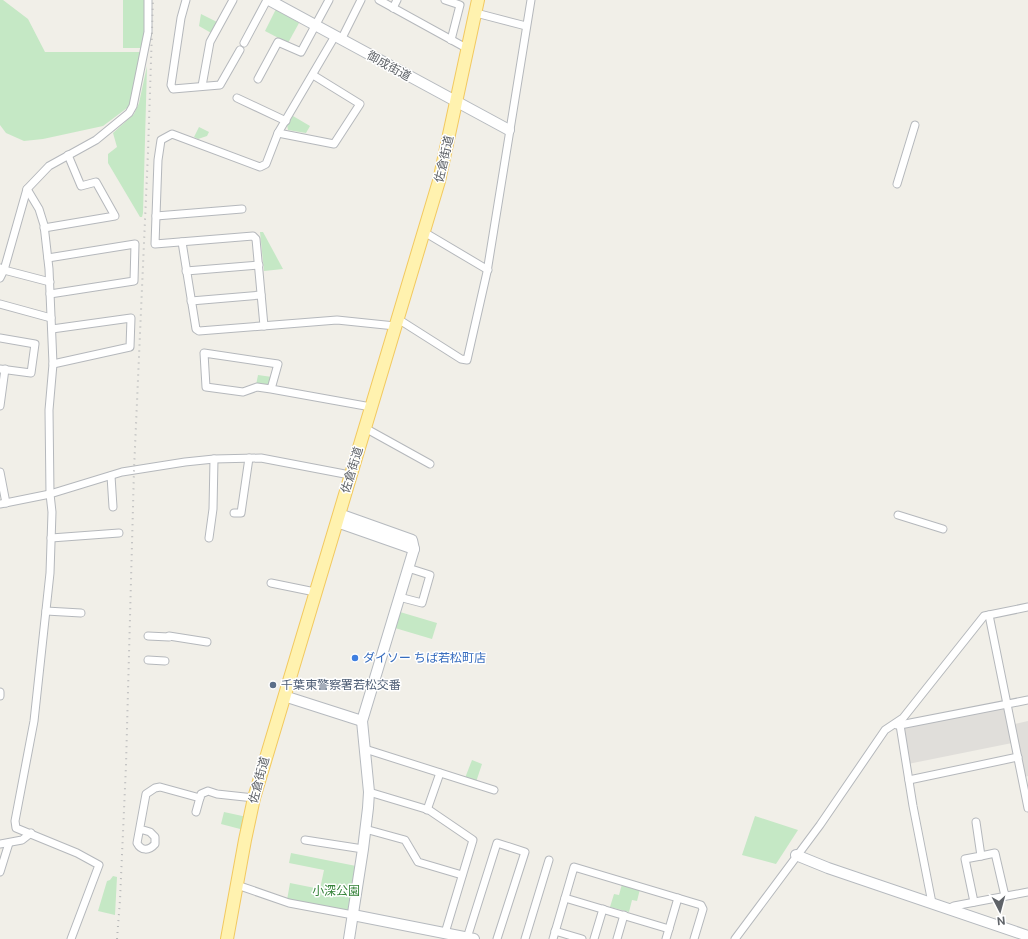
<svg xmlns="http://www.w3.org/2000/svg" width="1028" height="939" font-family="'Public Sans','Noto Sans JP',sans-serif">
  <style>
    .industrial { fill: #e0deda }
    .green { fill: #c5e8c5 }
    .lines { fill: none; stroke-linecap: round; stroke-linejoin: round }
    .street-casing { stroke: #b5b8bc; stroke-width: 9 }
    .secondary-casing { stroke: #b6babf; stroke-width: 12 }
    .primary-casing { stroke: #f2c960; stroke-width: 14 }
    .street { stroke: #fff; stroke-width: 7 }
    .secondary { stroke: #fff; stroke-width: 10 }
    .primary { stroke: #fff2af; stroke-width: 12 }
    .rail { stroke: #b6b7b8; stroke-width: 2; stroke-dasharray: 1 5; stroke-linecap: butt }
    .shop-dot { fill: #3f7fe0; stroke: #fff; stroke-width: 1.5 }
    .service-dot { fill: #5c6f8a; stroke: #fff; stroke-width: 1.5 }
    .labels { text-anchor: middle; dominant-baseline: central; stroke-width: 3; stroke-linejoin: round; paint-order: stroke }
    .street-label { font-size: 12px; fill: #5f6368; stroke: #fff }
    .shop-label { font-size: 12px; fill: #366cbe; stroke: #fff; text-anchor: start }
    .service-label { font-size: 12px; fill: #4e5e75; stroke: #fff; text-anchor: start }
    .park-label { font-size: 12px; fill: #348238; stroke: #fff }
  </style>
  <rect width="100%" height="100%" fill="#f1efe8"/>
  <g class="industrial">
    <path d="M1004,708L1012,743L908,764L903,728Z"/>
    <path d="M1028,721V776L1025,777L1015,724Z"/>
  </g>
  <g class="green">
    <path d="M0,0H3L28,19L45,52H141L131,105L103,126L43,139L24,141L6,133L0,125Z"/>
    <path d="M123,0H147L146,31L142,48H123Z"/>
    <path d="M276,9L299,23L288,43L265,31Z"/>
    <path d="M201,14L219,23L213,34L199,26Z"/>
    <path d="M147,66L143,213L142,217H140L108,163V154L117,147L113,133L134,114L139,103Z"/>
    <path d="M293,116L310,126L306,133L288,130L287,125Z"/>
    <path d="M199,127L209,132L207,136L198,139L194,137Z"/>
    <path d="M260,232H263L283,269L264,271Z"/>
    <path d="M258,375L272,377L268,387L256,385Z"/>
    <path d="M400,612L437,623L432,639L395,628Z"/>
    <path d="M472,760L482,764L476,782L465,778Z"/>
    <path d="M224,812L247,817L244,830L221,824Z"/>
    <path d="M755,816L798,830L776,864L742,855Z"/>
    <path d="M291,853L356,866L349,912L287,900L290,883L320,889L324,870L289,863Z"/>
    <path d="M113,876L117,877L115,915L98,911L107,881L110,880Z"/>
    <path d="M622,884L640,889L637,901L632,900L629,912L610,907L614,894L619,895Z"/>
  </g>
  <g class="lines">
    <defs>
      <g id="street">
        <path d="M186,0L181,18L171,85L173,89L220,85L240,50"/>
        <path d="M379,0L468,49"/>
        <path d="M445,0L460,5L451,40"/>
        <path d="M393,8L397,0"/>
        <path d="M476,13L526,26"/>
        <path d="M341,40L361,0"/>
        <path d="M244,43L267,0"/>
        <path d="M258,79L278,42L301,52L329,0"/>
        <path d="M202,86L210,42L233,0"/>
        <path d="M237,98L286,121"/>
        <path d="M278,133L334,144L360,104L313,75"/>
        <path d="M897,184L915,125"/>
        <path d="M27,189L39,209L44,225L49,269L53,364L49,410L50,494L52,512L50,573L34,721L15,821L16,828L77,853L99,865L71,939"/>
        <path d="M156,216L242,209"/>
        <path d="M44,228L115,216L96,182L81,186L68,155"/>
        <path d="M424,232L488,270"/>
        <path d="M182,242L196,329L199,331L337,320L395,326"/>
        <path d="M48,258L135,244L134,281L50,294"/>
        <path d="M0,268L4,270L50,282"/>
        <path d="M186,271L259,265"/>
        <path d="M0,278L4,270L27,189L49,166L96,140L129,113L133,106L148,32V0"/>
        <path d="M191,301L261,295"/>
        <path d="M0,304L51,318"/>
        <path d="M398,319L461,359L467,360L487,272L531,0"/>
        <path d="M264,326L256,239L253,236L155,244L158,160L161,140L172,134L260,167L266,164L278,133L335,36"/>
        <path d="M52,329L131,318L130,347L53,364"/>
        <path d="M0,338L35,344L31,373L0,369"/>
        <path d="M271,389L278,364L204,353L206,387L243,392L257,387L271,389L371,407"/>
        <path d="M0,406L5,369"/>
        <path d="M365,428L430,464"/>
        <path d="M0,472L6,503"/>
        <path d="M111,476L113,507"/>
        <path d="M0,504L50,494L122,472L185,462L214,459L261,458L350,475"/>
        <path d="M234,513H241L249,458"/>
        <path d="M898,515L943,529"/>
        <path d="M51,538L119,533"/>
        <path d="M209,538L213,509L214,459"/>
        <path d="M271,583L315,592"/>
        <path d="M399,597L422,603L430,575L408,568"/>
        <path d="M46,611L81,613"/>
        <path d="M989,615L1028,808"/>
        <path d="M148,636L169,637"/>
        <path d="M169,636L207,642"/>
        <path d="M148,660L165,661"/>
        <path d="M0,692V696"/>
        <path d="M897,725H900L1028,700"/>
        <path d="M900,725L913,806L932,903"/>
        <path d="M365,749L494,790"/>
        <path d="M909,780L1018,757"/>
        <path d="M369,792L429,810L473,840L445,933"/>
        <path d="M427,810L440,773"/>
        <path d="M196,812L201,794L208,791L217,794L254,798"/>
        <path d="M140,829L150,832L155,837V844C149,851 141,851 137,843L146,794L155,788L160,787L200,798"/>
        <path d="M365,829L405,840L418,862L462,875"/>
        <path d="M305,840L363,849"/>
        <path d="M0,844L22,840L31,833"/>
        <path d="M981,856L995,853L1005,896"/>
        <path d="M0,872L9,843"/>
        <path d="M237,885L289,903L353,915"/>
        <path d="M565,898L669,929"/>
        <path d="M974,902L965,859L981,856L976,822"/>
        <path d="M948,909L954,906L1028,892"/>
        <path d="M555,931L582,939"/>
        <path d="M467,938L497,843L525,852L497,939"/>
        <path d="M525,939L549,860"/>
        <path d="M553,939L574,867L701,905L703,909L694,939"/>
        <path d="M594,939L603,909"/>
        <path d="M617,939L624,915"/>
        <path d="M666,939L678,898"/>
        <path d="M735,939L820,825L885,730L903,718L984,616L1028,607"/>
      </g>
      <g id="secondary">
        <path d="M269,0L509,130"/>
        <path d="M339,514L412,540L414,549L362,721L369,792L368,808L363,849L349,939"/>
        <path d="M337,522L414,549"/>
        <path d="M284,696L362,721"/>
        <path d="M796,855L828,868L1028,936"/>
        <path d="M353,915L474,939"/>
      </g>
      <path id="primary" d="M227,939L245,840L254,798L439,181L478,0"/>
    </defs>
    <use href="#street" class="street-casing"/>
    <use href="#secondary" class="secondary-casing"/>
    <use href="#primary" class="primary-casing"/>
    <use href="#street" class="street"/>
    <use href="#secondary" class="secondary"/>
    <use href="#primary" class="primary"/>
    <path class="rail" d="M117,939L120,900L126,765L134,470L148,152L153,0"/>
  </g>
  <circle class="shop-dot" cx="355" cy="658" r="4"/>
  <circle class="service-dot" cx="273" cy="685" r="4"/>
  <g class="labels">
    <g class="street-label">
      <text transform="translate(389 66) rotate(29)">御成街道</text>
      <text transform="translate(444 159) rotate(-77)">佐倉街道</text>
      <text transform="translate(352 470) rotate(-73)">佐倉街道</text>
      <text transform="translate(259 780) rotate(-75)">佐倉街道</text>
    </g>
    <g class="shop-label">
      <text x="363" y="658">ダイソー ちば若松町店</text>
    </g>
    <g class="service-label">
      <text x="281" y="685">千葉東警察署若松交番</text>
    </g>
    <g class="park-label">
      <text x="336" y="891">小深公園</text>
    </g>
  </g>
  <g transform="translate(1000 911) rotate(174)" stroke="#ffffff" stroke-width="3" paint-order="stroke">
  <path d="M0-3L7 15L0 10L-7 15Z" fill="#5f6368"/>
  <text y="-6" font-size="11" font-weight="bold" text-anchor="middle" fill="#5f6368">N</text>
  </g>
</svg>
